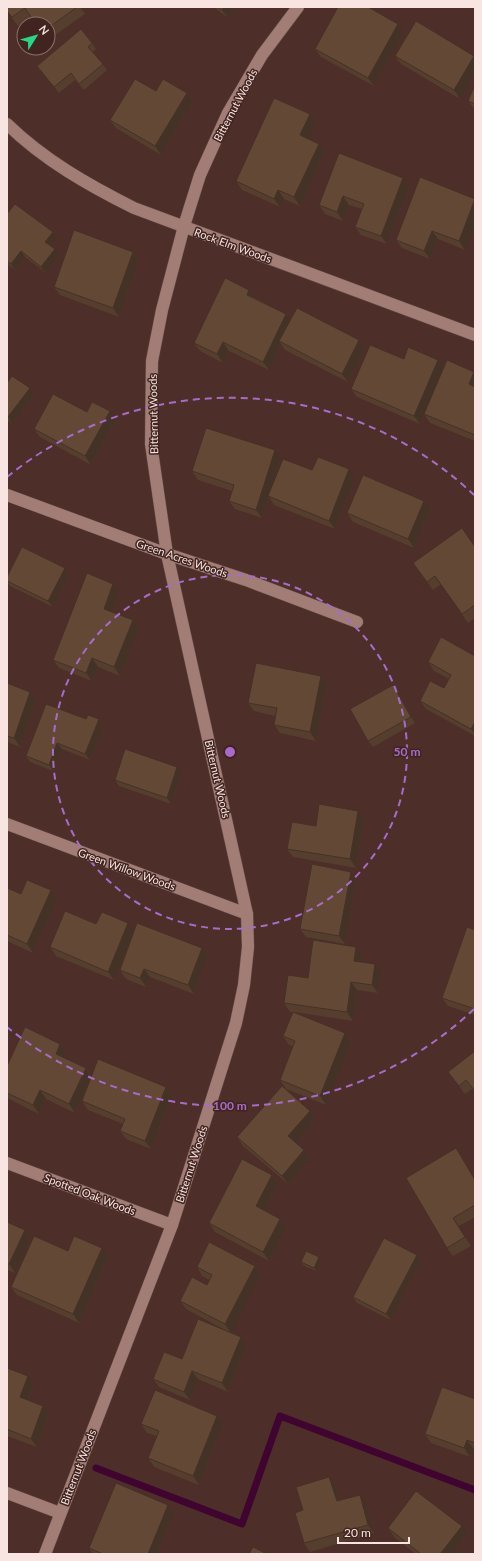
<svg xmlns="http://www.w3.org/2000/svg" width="482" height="1561" font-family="Lato,sans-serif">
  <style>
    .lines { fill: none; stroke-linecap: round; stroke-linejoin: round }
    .stream { stroke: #3f0430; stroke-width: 7 }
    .street-casing { stroke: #654c47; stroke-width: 13 }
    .street { stroke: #a17d76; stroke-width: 12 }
    .wall { fill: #553e2e }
    .shaded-wall { fill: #453226 }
    .building { fill: #634836; stroke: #453226 }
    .ring { fill: none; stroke: #a76ccb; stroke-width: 2; stroke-dasharray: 7 5 }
    .labels { text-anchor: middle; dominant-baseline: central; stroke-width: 3; stroke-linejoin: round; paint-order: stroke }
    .street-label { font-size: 11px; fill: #f8e4e0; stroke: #41241f }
    .centre { fill: #a76ccb; stroke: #41241f; stroke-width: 2 }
    .ring-label { font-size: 12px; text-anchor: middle; font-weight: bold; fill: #a76ccb; stroke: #41241f; stroke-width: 3; stroke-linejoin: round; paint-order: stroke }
  </style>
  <rect width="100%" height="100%" fill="#4d2e29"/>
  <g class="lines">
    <path class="stream" d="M96,1468L242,1524L280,1416L475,1490"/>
    <defs>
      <g id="street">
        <path d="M7,124C44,160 88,185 134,208L475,335"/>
        <path d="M7,495L167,554L246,580L357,622"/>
        <path d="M7,824L247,914"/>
        <path d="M7,1163L172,1225"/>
        <path d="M7,1493L60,1513"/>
        <path d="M45,1554L172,1225L236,1023L244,985L248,947L247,914L167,554L151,444L152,361L162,310L184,226L200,175L228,113L262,55L298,7"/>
      </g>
    </defs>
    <use href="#street" class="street-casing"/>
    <use href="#street" class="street"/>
  </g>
  <g class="wall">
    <path d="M7,7H80L85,14L48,40V24L31,17L18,26L7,11Z"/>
    <path d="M214,7H237L228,18Z"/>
    <path d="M416,21L460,99L401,64L395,56Z"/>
    <path d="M404,32L374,86L321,57L315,49Z"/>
    <path d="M92,43L96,49L93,52L107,70L84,90L75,80L59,93L37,66Z"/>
    <path d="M475,85V110L468,101Z"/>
    <path d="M156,91L187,93L193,101L161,155L116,128L110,120Z"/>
    <path d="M310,114L316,122L308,139L325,152L300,206L284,199L280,207L242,190L236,181Z"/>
    <path d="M339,153L409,186L387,244L361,235L355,227L362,209L349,205L343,221L325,214L319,205Z"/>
    <path d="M475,199L465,250L438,239L430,259L402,248L396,240Z"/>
    <path d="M7,214L53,232L57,238L51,246L60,255L46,273L25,257L15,270L7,264Z"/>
    <path d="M133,252L139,260L119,317L60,295L54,287Z"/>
    <path d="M249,290L255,298L286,314L290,320L359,340L365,348L348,382L285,350L281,344L269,370L229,351L223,363L200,351L194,343Z"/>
    <path d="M404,359L438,360L443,368L475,373V441L430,423L424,414L429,404L420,424L357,397L351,389Z"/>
    <path d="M7,383L30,388L34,395L12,424L7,420Z"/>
    <path d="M87,412L116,420L91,465L40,437L34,429Z"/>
    <path d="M281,459L273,484L312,470L355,478L335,529L274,505L269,497L262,518L235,509L229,501L232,491L198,480L192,471Z"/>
    <path d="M424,501L430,509L414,548L353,522L347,513Z"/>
    <path d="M475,547V618L468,623L441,584L433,590L413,563Z"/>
    <path d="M69,574L53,607L10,586L7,582V577Z"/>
    <path d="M119,592L112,612L133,620L139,629L120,676L98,667L92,681L59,668L53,660Z"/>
    <path d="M475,656V736L426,709L420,701L444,688L449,679L434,671L428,662Z"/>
    <path d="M7,683L36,700L20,747L7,742Z"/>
    <path d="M327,684L316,741L280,733L274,725L275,716L254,711L248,703Z"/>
    <path d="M393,685L397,691L415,723L373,747L368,741Z"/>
    <path d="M86,719H99L103,725L90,760L62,749L53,771L30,762L26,756Z"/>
    <path d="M181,774L171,804L119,786L115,780Z"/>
    <path d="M364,819L356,868L293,857L287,849L316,826Z"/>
    <path d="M356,880L345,944L306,937L300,929Z"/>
    <path d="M7,888L21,894L57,899L33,953L7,941Z"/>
    <path d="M475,930V1015L448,1006L442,998Z"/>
    <path d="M134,931L202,948L208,956L194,994L150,977L146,987L126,979L120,970L131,939L114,980L56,956L50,947Z"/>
    <path d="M362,956L361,962L381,972L378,993L357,990L353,1021L294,1012L345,1033L351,1042L326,1105L286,1089L280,1080L293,1046L289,1045L283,1036L293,1012H290L284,1003L308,978Z"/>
    <path d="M60,1044L66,1053L64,1058L86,1068L92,1076L166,1087L172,1096L151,1149L126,1139L120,1131L123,1124L88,1110L82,1101L86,1091L75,1113L46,1099L39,1114L7,1098V1066Z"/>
    <path d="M475,1051V1092L472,1089L465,1094L448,1072Z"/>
    <path d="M310,1111L316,1119L296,1143L304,1150L310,1159L288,1184L243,1146L237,1137Z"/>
    <path d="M456,1148L462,1157L475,1179V1217L459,1226L471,1246L453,1256L447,1248Z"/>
    <path d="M272,1175L278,1184L264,1210L280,1219L286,1228L269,1261L215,1232L209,1223Z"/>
    <path d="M7,1222L25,1230L30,1238L15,1273L7,1270Z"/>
    <path d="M68,1251L108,1257L79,1323L17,1295L11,1287Z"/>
    <path d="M417,1255L421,1261L391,1320L357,1303L353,1297Z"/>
    <path d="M321,1261L317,1271L304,1266L301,1262Z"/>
    <path d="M255,1266L261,1275L231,1332L241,1337L247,1345L228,1392L198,1379L190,1400L159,1387L153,1379L182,1359L223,1329L186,1309L180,1301L207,1285L210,1280L202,1276L197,1267Z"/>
    <path d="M7,1368L34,1384L28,1400L49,1414L37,1447L7,1436Z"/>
    <path d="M475,1399V1449L473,1448L470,1457L431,1443L425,1434Z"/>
    <path d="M141,1424H223L199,1485L154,1467L148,1458L157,1436L147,1433Z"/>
    <path d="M335,1486L340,1500L366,1503L374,1533L310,1552L304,1543L303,1510Z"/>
    <path d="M174,1513L157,1554H93L89,1548Z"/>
    <path d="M388,1528L468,1534L452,1554H416L394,1537Z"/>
  </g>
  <g class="shaded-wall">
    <path d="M224,7H237L228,18L222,10Z"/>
    <path d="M398,24L404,32L374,86L368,78Z"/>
    <path d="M474,56L475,57V72L460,99L454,90Z"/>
    <path d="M187,93L193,101L161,155L155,146Z"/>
    <path d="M310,114L316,122L306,144L300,135Z"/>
    <path d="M319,144L325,152L300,206L294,197Z"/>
    <path d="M403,178L409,186L387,244L381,236Z"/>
    <path d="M278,190L284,199L280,207L274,199Z"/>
    <path d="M343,196L349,205L343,221L337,212Z"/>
    <path d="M475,200V224L465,250L459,241Z"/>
    <path d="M432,231L438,239L430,259L424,251Z"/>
    <path d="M53,232L57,238L50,248L45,242Z"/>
    <path d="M55,249L60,255L46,273L41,267Z"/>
    <path d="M21,251L25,257L15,270L11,264Z"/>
    <path d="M133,252L139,260L119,317L113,308Z"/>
    <path d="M249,290L255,298L247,295Z"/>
    <path d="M286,314L292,322L279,341L281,344L269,370L263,362Z"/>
    <path d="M359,340L365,348L348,382L342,374Z"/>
    <path d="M223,342L229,351L223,363L217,354Z"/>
    <path d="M438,360L444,369L420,424L414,416Z"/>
    <path d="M474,372L475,373V392L469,384Z"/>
    <path d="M30,388L34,395L12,424L8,417Z"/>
    <path d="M110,411L116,420L91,465L85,456Z"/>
    <path d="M275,450L281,459L262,518L256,510Z"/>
    <path d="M349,469L355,478L335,529L329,521Z"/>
    <path d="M424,501L430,509L414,548L408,539Z"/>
    <path d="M65,568L69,574L53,607L48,601Z"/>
    <path d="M113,584L119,592L110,617L104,609Z"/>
    <path d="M133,620L139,629L120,676L114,667Z"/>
    <path d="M92,658L98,667L92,681L86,673Z"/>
    <path d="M321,676L327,684L316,741L310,732Z"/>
    <path d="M393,685L397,691L415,723L411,717Z"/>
    <path d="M30,692L36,700L20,747L14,738Z"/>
    <path d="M99,719L103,725L90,760L85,754Z"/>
    <path d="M475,722V734L471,729Z"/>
    <path d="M57,743L62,749L53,771L49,765Z"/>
    <path d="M177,767L181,774L171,804L167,798Z"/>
    <path d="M358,811L364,819L356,868L350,859Z"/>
    <path d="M351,872L356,880L345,944L339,936Z"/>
    <path d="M51,890L57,899L33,953L27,944Z"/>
    <path d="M128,923L134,932L114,980L108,972Z"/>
    <path d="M356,947L362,956L360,969L354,961Z"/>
    <path d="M202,948L208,956L194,994L188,985Z"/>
    <path d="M375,964L381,972L378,993L372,985Z"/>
    <path d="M144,969L150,977L146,987L140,978Z"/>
    <path d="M351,982L357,990L353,1021L347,1012Z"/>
    <path d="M345,1033L351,1042L326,1105L320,1096Z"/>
    <path d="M60,1044L66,1053L62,1063L56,1054Z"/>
    <path d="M86,1068L92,1077L75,1113L69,1104Z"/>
    <path d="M166,1087L172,1096L151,1149L145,1141Z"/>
    <path d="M40,1090L46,1099L39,1114L33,1105Z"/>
    <path d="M310,1111L316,1119L294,1145L288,1136Z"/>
    <path d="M456,1148L462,1157L475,1179V1180Z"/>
    <path d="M304,1150L310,1159L288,1184L282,1176Z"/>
    <path d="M272,1175L278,1184L262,1214L256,1206Z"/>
    <path d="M453,1218L459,1226L471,1246L465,1237Z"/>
    <path d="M280,1219L286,1228L269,1261L263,1252Z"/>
    <path d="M25,1230L30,1238L15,1273L9,1264Z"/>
    <path d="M102,1248L108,1257L79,1323L73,1314Z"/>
    <path d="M417,1255L421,1261L391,1320L386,1314Z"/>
    <path d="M319,1257L321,1261L317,1271L314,1268Z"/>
    <path d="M255,1266L261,1275L231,1333L225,1324Z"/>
    <path d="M241,1337L247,1345L228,1392L222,1383Z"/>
    <path d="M192,1371L198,1379L190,1400L184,1392Z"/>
    <path d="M28,1376L34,1384L26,1405L20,1397Z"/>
    <path d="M43,1406L49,1414L37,1447L31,1439Z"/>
    <path d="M217,1416L223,1424L199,1485L193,1476Z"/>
    <path d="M467,1440L473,1448L470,1457L464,1448Z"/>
    <path d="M329,1477L335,1486L343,1510L337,1501Z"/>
    <path d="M360,1495L366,1503L374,1533L368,1525Z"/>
    <path d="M168,1505L174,1513L157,1554H148Z"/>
    <path d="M462,1526L468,1534L452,1554H440Z"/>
  </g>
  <g class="building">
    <path d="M7,7H77L48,28V24H36L25,8L12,17L7,11Z"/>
    <path d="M219,7H224L222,10Z"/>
    <path d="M338,7H368L398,24L368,78L315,49Z"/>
    <path d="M416,21L474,56L454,90L395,56Z"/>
    <path d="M81,29L92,43L88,47L103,64L79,84L71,73L54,87L37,66Z"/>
    <path d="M135,79L156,91L163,79L187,93L155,146L110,120Z"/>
    <path d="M475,85V104L468,101Z"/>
    <path d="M274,98L310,114L300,135L319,144L294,197L278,190L274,199L236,181Z"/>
    <path d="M339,153L403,178L381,236L355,227L364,204L343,196L337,212L319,205Z"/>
    <path d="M420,177L475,199L459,241L432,231L424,251L396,240Z"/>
    <path d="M15,204L53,232L45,242L55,249L41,267L21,251L11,264L7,261V214Z"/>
    <path d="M74,230L133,252L113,308L54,287Z"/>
    <path d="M225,278L249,290L247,295L286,314L263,362L223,342L217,354L194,343Z"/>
    <path d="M297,308L359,340L342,374L279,341Z"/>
    <path d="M370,345L404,359L408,347L438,360L414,416L351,389Z"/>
    <path d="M447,360L474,372L469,384L475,387V435L424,414Z"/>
    <path d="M12,376L30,388L8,417H7V383Z"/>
    <path d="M53,394L87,412L92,402L110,411L85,456L34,429Z"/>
    <path d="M206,428L275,450L256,510L229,501L234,485L192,471Z"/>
    <path d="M318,457L349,469L329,521L268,496L283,459L312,470Z"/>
    <path d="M363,475L424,501L408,539L347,513Z"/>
    <path d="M462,528L475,547V605L462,614L435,576L427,582L413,563Z"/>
    <path d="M22,547L65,568L48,601L7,581V577Z"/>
    <path d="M87,573L113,584L104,609L133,620L114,667L92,658L86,673L53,660Z"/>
    <path d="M441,637L475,656V722L471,729L420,701L430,681L444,688L451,675L428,662Z"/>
    <path d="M256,663L321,676L310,732L274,725L277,708L248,703Z"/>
    <path d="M7,683L30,692L14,738L7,736Z"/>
    <path d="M393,685L411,717L368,741L350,709Z"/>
    <path d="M46,704L86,719L88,715L99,719L85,754L57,743L49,765L26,756Z"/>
    <path d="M125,749L177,767L167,798L115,780Z"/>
    <path d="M319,804L358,811L350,859L287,849L292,822L316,826Z"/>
    <path d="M312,864L351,872L339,936L300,929Z"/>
    <path d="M27,880L51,890L27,944L7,935V888L21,894Z"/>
    <path d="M65,911L96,924L102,912L128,923L108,972L50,947Z"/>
    <path d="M137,923L202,948L188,985L144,969L140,978L120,970Z"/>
    <path d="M467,927L475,930V1009L442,998Z"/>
    <path d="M313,940L356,947L354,961L375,964L372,985L351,982L347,1012L284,1003L288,975L308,978Z"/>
    <path d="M293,1012L345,1033L320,1096L280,1080L295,1041L283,1036Z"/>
    <path d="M25,1027L60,1044L56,1054L86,1068L69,1104L40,1090L33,1105L7,1093V1066Z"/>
    <path d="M475,1051V1091L466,1080L459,1086L448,1072Z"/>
    <path d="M98,1059L166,1087L145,1141L120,1131L125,1119L82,1101Z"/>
    <path d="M282,1086L310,1111L288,1136L304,1150L282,1176L237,1137Z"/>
    <path d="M456,1148L475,1180V1205L453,1218L465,1237L447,1248L406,1178Z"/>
    <path d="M242,1159L272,1175L256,1206L280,1219L263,1252L209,1223Z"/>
    <path d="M7,1222L25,1230L9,1264H7Z"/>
    <path d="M34,1236L68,1251L74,1236L102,1248L73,1314L11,1287Z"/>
    <path d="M384,1238L417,1255L386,1314L353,1297Z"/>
    <path d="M209,1242L255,1266L225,1324L180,1301L192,1277L207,1285L212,1275L197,1267Z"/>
    <path d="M306,1251L319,1257L314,1268L301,1262Z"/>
    <path d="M198,1319L241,1337L222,1383L192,1371L184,1392L153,1379L164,1352L182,1359Z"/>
    <path d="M7,1368L28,1376L20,1397L43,1406L31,1439L7,1429Z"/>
    <path d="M442,1387L475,1399V1443L467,1440L464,1448L425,1434Z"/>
    <path d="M155,1390L217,1416L193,1476L148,1458L159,1431L141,1424Z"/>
    <path d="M329,1477L337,1501L360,1495L368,1525L304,1543L295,1513L303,1510L296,1487Z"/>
    <path d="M116,1483L168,1505L148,1554H103L89,1548Z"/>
    <path d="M416,1491L462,1526L440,1554H421L388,1528Z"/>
    <path d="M253,1547L267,1554H249Z"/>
    <path d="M459,1552L464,1554H458Z"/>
  </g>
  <g class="ring">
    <circle cx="230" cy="752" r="177"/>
    <path d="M474 1009A354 354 0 0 1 7 1027M7 477A354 354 0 0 1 474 495"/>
  </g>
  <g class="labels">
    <g class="street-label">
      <text transform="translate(235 105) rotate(-62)">Bitternut Woods</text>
      <text transform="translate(233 245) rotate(20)">Rock Elm Woods</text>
      <text transform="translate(153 414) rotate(-91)">Bitternut Woods</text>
      <text transform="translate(182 558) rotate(19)">Green Acres Woods</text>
      <text transform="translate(218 779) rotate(77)">Bitternut Woods</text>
      <text transform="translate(127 869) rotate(20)">Green Willow Woods</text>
      <text transform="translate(191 1164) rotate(-72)">Bitternut Woods</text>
      <text transform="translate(90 1194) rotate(21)">Spotted Oak Woods</text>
      <text transform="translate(78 1467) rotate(-69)">Bitternut Woods</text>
    </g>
  </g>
  <circle cx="230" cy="752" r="6" class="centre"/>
  <g class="ring-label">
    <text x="407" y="756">50 m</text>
    <text x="230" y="1110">100 m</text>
  </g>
  <rect width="482" height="1561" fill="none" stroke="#f8e4e0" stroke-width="16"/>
  <g transform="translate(36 36) rotate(53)"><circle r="19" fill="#41241f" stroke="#8a716c"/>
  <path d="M0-3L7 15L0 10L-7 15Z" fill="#25d886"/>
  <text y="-6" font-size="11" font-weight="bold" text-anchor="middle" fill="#f8e4e0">N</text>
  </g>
  <path d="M338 1537v6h71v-6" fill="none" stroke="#f8e4e0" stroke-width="2"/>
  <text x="344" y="1537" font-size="12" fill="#f8e4e0" stroke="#41241f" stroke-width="3" paint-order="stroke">20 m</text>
</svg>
